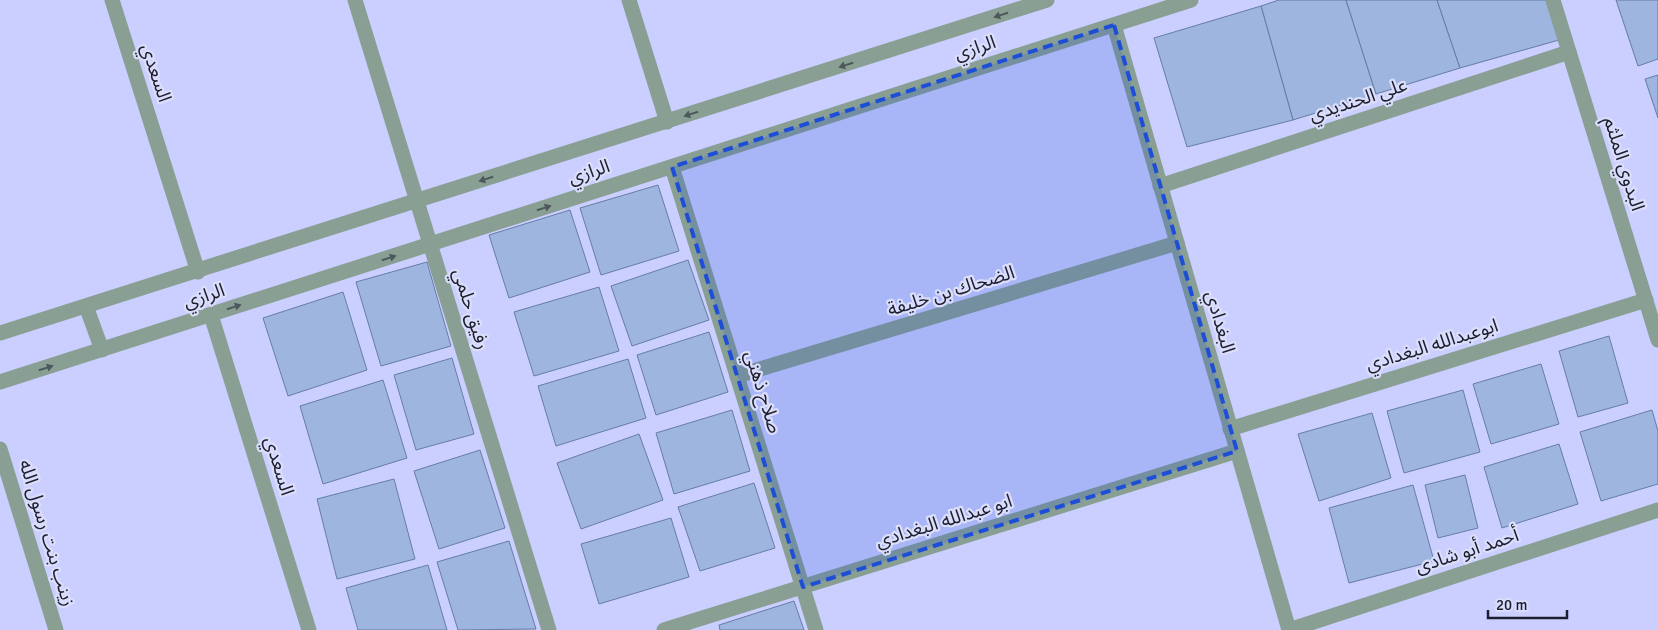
<svg xmlns="http://www.w3.org/2000/svg" width="1658" height="630" font-family="Signika,'Noto Sans Arabic',sans-serif">
  <style>
    .building { fill: #9db5df; stroke: #667da4 }
    .lines { fill: none; stroke-linecap: round; stroke-linejoin: round }
    .minor { stroke: #899f93; stroke-width: 15 }
    .tertiary { stroke: #899f93; stroke-width: 15 }
    .oneway { fill: #4d585b }
    .marked { fill: #1d4ed8; fill-opacity: 0.2; stroke: #1d4ed8; stroke-width: 4; stroke-dasharray: 10 6; stroke-linejoin: round }
    .labels { text-anchor: middle; dominant-baseline: central; stroke-width: 4.5; stroke-linejoin: round; paint-order: stroke }
    .street-label { font-size: 19px; fill: #1c1d2e; stroke: #dbdefb }
  </style>
  <rect width="100%" height="100%" fill="#cbcfff"/>
  <g class="building">
    <path d="M1279,0H1346L1376,94L1293,120L1261,6Z"/>
    <path d="M1346,0H1437L1460,68L1376,94Z"/>
    <path d="M1437,0H1546L1559,40L1460,68Z"/>
    <path d="M1616,0H1658V59L1638,66Z"/>
    <path d="M1261,6L1293,120L1187,147L1154,38Z"/>
    <path d="M1658,75V118L1645,79Z"/>
    <path d="M658,185L679,251L601,275L580,208Z"/>
    <path d="M570,210L590,272L509,298L489,235Z"/>
    <path d="M688,260L709,320L632,346L611,286Z"/>
    <path d="M427,262L451,346L381,366L356,282Z"/>
    <path d="M599,287L619,351L534,376L514,312Z"/>
    <path d="M343,292L367,370L288,396L263,318Z"/>
    <path d="M709,332L728,392L656,415L637,355Z"/>
    <path d="M1609,336L1628,403L1578,417L1559,351Z"/>
    <path d="M452,358L474,434L416,450L394,375Z"/>
    <path d="M628,359L646,418L556,446L538,386Z"/>
    <path d="M1541,364L1559,424L1491,444L1473,384Z"/>
    <path d="M383,380L407,458L323,484L300,406Z"/>
    <path d="M1463,390L1480,452L1404,473L1387,411Z"/>
    <path d="M732,410L750,471L674,494L656,433Z"/>
    <path d="M1652,410L1658,431V484L1601,501L1580,432Z"/>
    <path d="M1372,413L1391,478L1319,501L1298,434Z"/>
    <path d="M639,434L663,500L581,529L557,463Z"/>
    <path d="M1559,444L1578,504L1502,528L1484,467Z"/>
    <path d="M480,450L505,528L439,549L414,471Z"/>
    <path d="M1465,475L1478,528L1438,538L1425,485Z"/>
    <path d="M394,479L415,559L337,579L317,499Z"/>
    <path d="M754,483L775,548L700,571L678,507Z"/>
    <path d="M1413,485L1434,561L1349,583L1329,508Z"/>
    <path d="M671,518L689,577L599,604L581,544Z"/>
    <path d="M509,541L536,629L458,630L437,562Z"/>
    <path d="M428,565L447,630H358L346,588Z"/>
    <path d="M794,601L804,630H720L719,625Z"/>
  </g>
  <g class="lines">
    <g class="minor">
      <path d="M112,0L198,272"/>
      <path d="M355,0L549,630"/>
      <path d="M629,0L667,122"/>
      <path d="M1553,0L1658,340"/>
      <path d="M1114,25L1289,630"/>
      <path d="M672,167L816,630"/>
      <path d="M1160,186L1569,52"/>
      <path d="M211,315L309,630"/>
      <path d="M737,376L1177,243"/>
      <path d="M1230,429L1646,300"/>
      <path d="M0,449L56,630"/>
      <path d="M664,630L1237,451"/>
      <path d="M1289,630L1658,510"/>
    </g>
    <g class="tertiary">
      <path d="M86,306L102,350"/>
      <path d="M0,333L1047,0"/>
      <path d="M0,382L1191,0"/>
    </g>
  </g>
  <defs><path id="oneway-solid" d="M-6-.8H1V-3.2L6.5 0L1 3.2V.8H-6Z" transform="scale(1.25)"/></defs>
  <g class="oneway">
    <use href="#oneway-solid" transform="translate(1001 15) rotate(162)"/>
    <use href="#oneway-solid" transform="translate(846 65) rotate(162)"/>
    <use href="#oneway-solid" transform="translate(691 114) rotate(162)"/>
    <use href="#oneway-solid" transform="translate(486 179) rotate(162)"/>
    <use href="#oneway-solid" transform="translate(544 208) rotate(-18)"/>
    <use href="#oneway-solid" transform="translate(389 258) rotate(-18)"/>
    <use href="#oneway-solid" transform="translate(234 307) rotate(-18)"/>
    <use href="#oneway-solid" transform="translate(46 368) rotate(-18)"/>
  </g>
  <path class="marked" d="M1114,25L1237,451L803,587L672,167Z"/>
  <g class="labels">
    <g class="street-label">
      <text transform="translate(975 48) rotate(-18)">الرازي</text>
      <text transform="translate(156 73) rotate(72)">السعدي</text>
      <text transform="translate(1358 100) rotate(-18)">علي الحنديدي</text>
      <text transform="translate(1624 164) rotate(73)">البدوي الملثم</text>
      <text transform="translate(589 172) rotate(-18)">الرازي</text>
      <text transform="translate(951 291) rotate(-17)">الضحاك بن خليفة</text>
      <text transform="translate(204 296) rotate(-18)">الرازي</text>
      <text transform="translate(471 309) rotate(73)">رفيق حلمي</text>
      <text transform="translate(1220 322) rotate(74)">البغدادي</text>
      <text transform="translate(1432 345) rotate(-17)">ابوعبدالله البغدادي</text>
      <text transform="translate(763 392) rotate(73)">صلاح ذهني</text>
      <text transform="translate(279 466) rotate(73)">السعدي</text>
      <text transform="translate(944 521) rotate(-17)">ابو عبدالله البغدادي</text>
      <text transform="translate(47 533) rotate(73)">زينب بنت رسول الله</text>
      <text transform="translate(1467 551) rotate(-18)">أحمد أبو شادى</text>
    </g>
  </g>
  <path d="M1488 610v8h79v-8" fill="none" stroke="#1c1d2e" stroke-width="2.5"/>
  <text x="1496" y="610" font-size="15" fill="#1c1d2e" stroke="#dbdefb" stroke-width="4" paint-order="stroke">20 m</text>
</svg>
